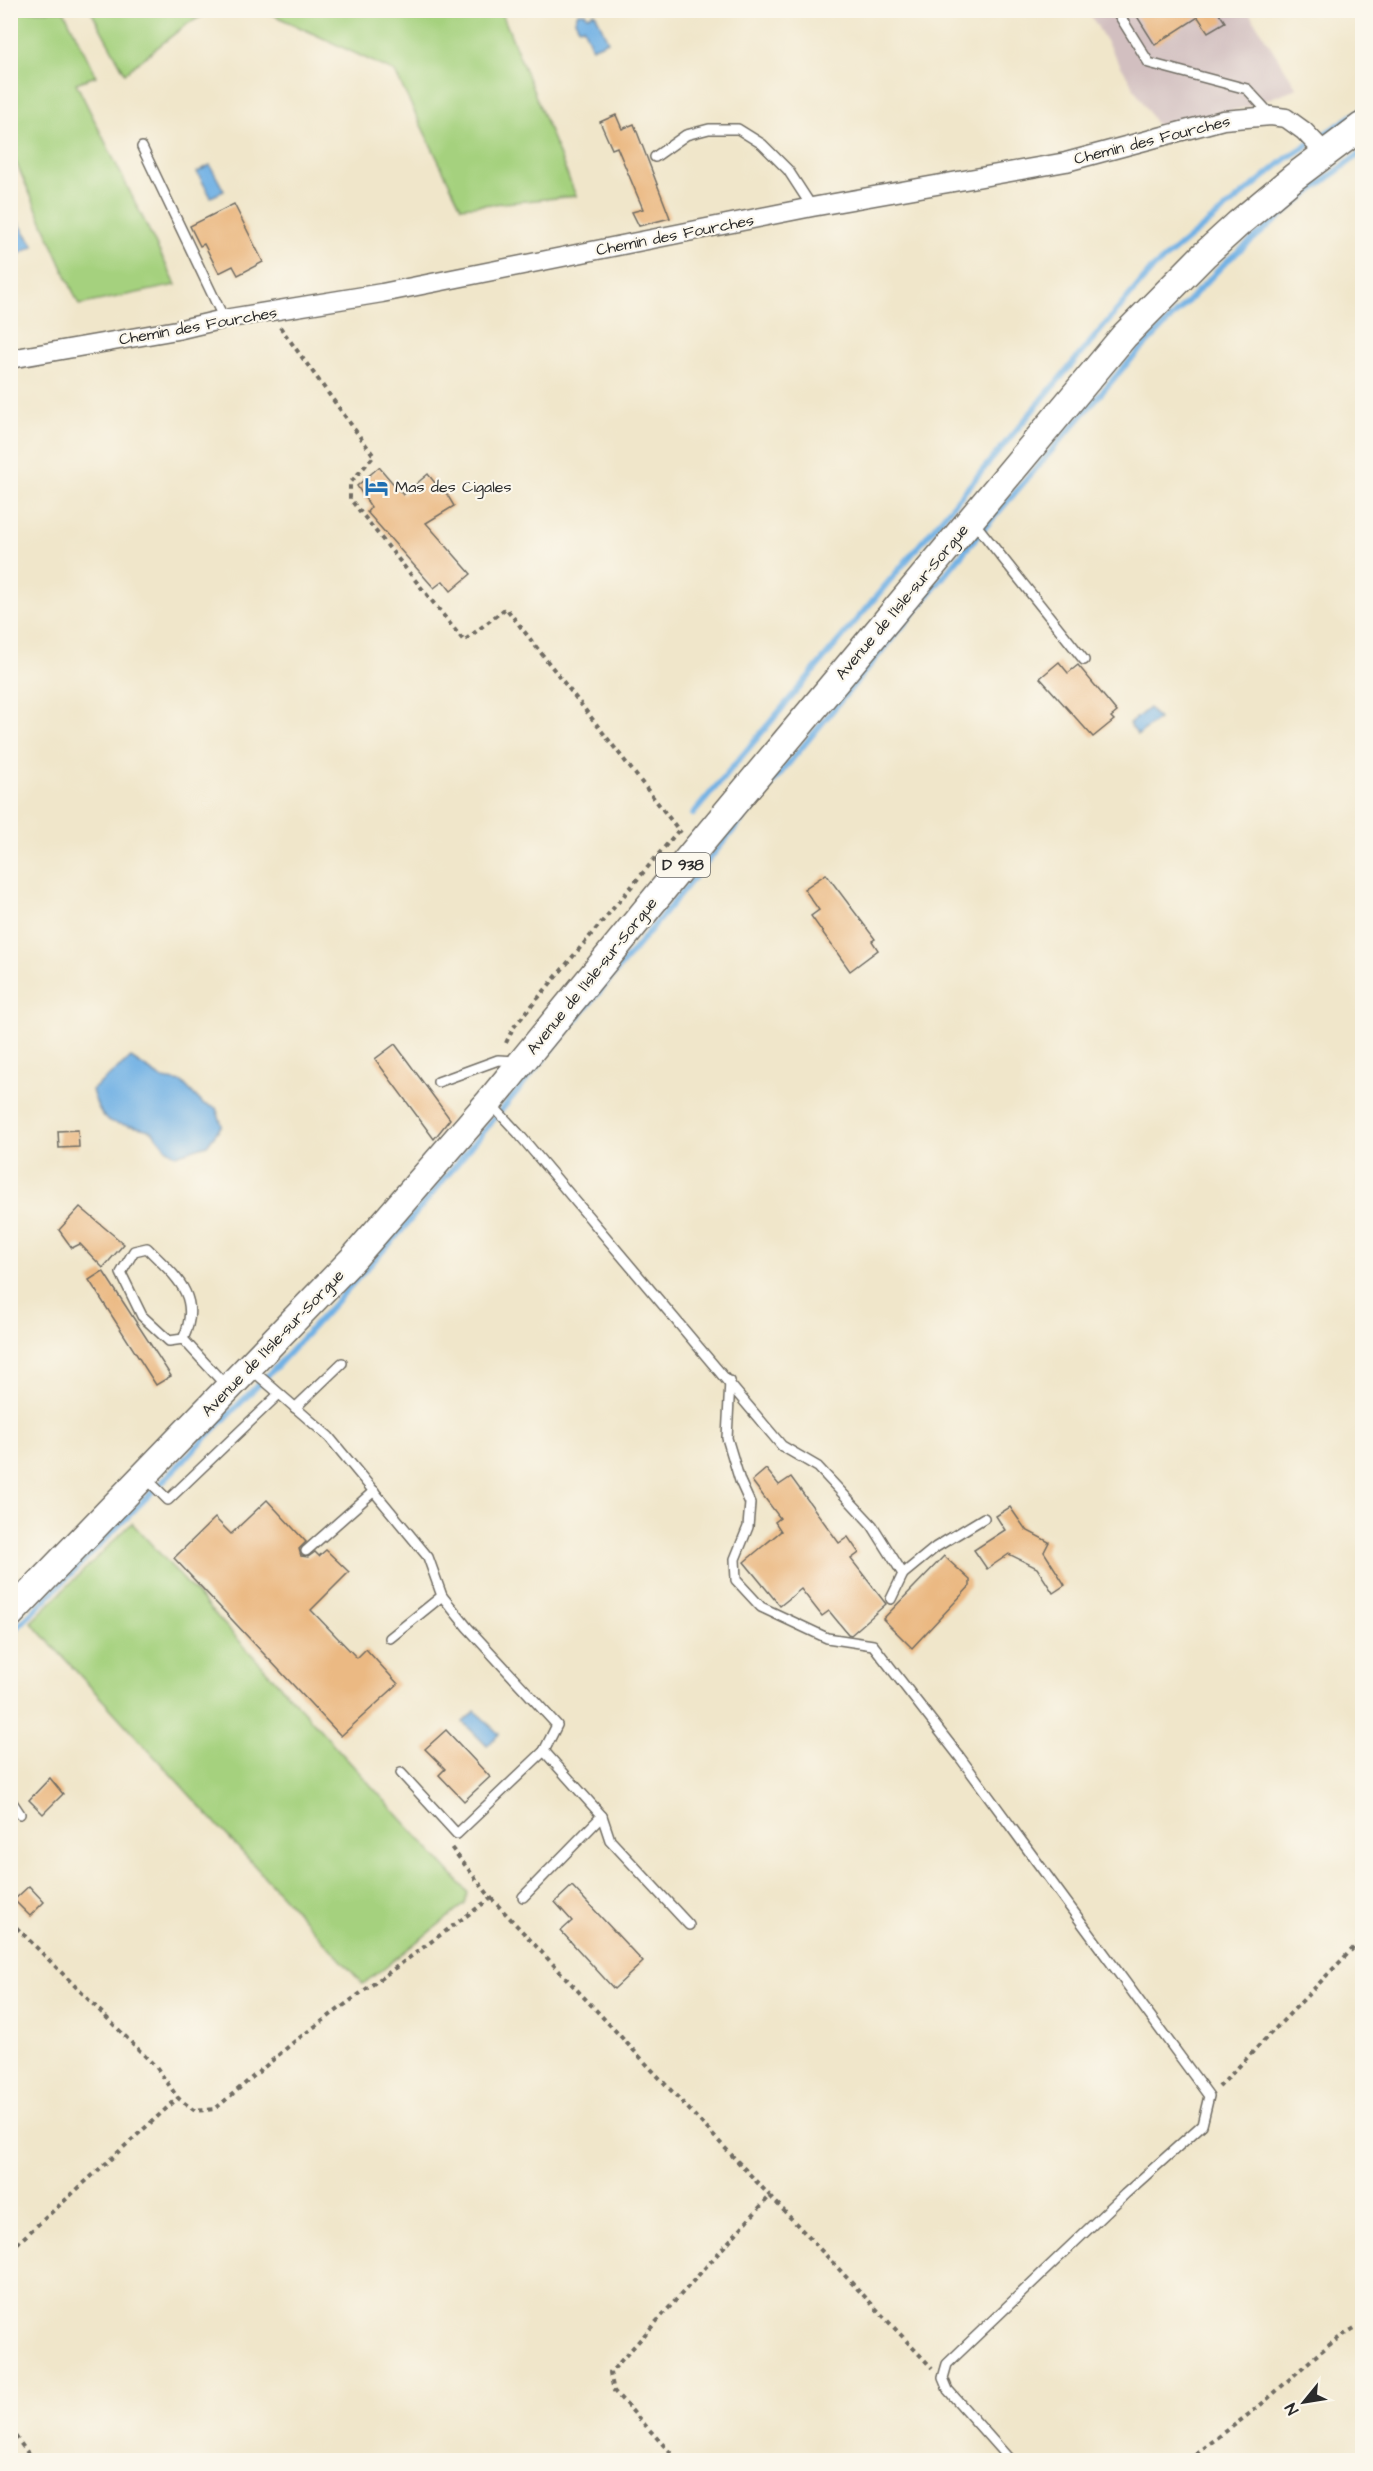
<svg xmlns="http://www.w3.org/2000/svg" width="1373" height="2471" font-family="'Architects Daughter',sans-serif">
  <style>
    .industrial { fill: #d2bfc0 }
    .green { fill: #a5d17e; stroke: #687e54; stroke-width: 1.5 }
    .water { fill: #71b1e4; stroke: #4e6e88; stroke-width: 1.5 }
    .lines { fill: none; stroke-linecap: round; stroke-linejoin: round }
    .stream { stroke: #71b1e4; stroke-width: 6 }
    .building { fill: #ebb983 }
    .service-casing { stroke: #706c63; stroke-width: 12 }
    .minor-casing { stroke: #706c63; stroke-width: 21 }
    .primary-casing { stroke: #706c63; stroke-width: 30 }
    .path { stroke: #706c63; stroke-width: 4; stroke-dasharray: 4.5 4.5; stroke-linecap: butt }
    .service { stroke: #fff; stroke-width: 9 }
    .minor { stroke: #fff; stroke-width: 18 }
    .primary { stroke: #fff; stroke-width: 27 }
    .labels { text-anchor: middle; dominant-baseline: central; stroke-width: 4.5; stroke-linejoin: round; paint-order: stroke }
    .shield { fill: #fbf7ec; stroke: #696865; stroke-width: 1.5 }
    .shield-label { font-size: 15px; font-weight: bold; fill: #2b2b2b }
    .street-label { font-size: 16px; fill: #2b2b2b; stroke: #fbf7ec }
    .poi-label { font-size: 16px; fill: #2b2b2b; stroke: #fbf7ec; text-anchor: start }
  </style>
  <rect width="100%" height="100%" fill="#fbf7ec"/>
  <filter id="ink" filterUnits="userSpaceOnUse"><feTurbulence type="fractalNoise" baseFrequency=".0167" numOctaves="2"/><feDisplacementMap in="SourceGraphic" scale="12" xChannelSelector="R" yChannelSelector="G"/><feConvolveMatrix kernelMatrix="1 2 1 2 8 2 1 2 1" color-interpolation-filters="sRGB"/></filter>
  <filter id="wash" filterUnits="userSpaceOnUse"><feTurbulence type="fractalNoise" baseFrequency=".008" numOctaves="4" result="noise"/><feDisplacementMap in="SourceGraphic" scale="24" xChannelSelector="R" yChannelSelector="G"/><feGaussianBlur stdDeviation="1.35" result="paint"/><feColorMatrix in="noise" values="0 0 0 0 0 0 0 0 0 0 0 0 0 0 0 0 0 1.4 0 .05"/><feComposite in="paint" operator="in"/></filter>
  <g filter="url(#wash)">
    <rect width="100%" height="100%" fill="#f0e6ca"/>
    <path class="industrial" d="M1088,11H1248L1297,88L1247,107L1158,128Z"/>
    <g class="green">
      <path d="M10,11H64L96,76L76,83L176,285L79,305L11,151Z"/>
      <path d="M91,11H212L187,24L125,73Z"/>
      <path d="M265,11H501L576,196L461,207L395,72Z"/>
      <path d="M132,1523L468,1892L465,1904L363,1984L31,1622Z"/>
    </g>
    <g class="water">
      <path d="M578,13H585L588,16L595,13L608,41L592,48L583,27L579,28L575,20Z"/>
      <path d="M210,165L224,191L211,197L197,172Z"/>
      <path d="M16,219L34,246L19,254L11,242V222Z"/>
      <path d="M1149,708L1158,719L1138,735L1129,724Z"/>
      <path d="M131,1058L163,1079L182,1082L203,1104L216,1108L222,1125L207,1145L176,1155L166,1148L152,1131C117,1119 104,1134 92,1090Z"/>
      <path d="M475,1711L499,1734L487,1746L463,1722Z"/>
    </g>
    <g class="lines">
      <g class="stream">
        <path d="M693,814L1152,269L1287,158L1362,110"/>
        <path d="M10,1635L277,1366L401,1231L968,547L1122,369L1227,261L1307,194L1362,152"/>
      </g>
    </g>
    <g id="blocks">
      <g class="building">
        <path d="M1133,10H1217L1225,22L1208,32L1198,17L1155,45Z"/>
        <path d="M616,115L622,129L634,124L670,218L639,226L632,212L643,209L617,147L612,149L600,122Z"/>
        <path d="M234,204L263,262L238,275L233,266L219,273L204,244L200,246L190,226Z"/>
        <path d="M379,467L403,495L428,474L439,488L442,486L454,506L426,523L471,574L451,591L443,581L434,588L367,512L371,507L357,486Z"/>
        <path d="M1059,662L1068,673L1078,665L1117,712L1111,717L1114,720L1093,737L1040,678Z"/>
        <path d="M826,874L875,939L872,941L878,950L850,971L811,916L819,910L804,889Z"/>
        <path d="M395,1044L450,1119L434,1139L375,1059Z"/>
        <path d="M78,1130L79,1147L59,1148L58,1131Z"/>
        <path d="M80,1207L124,1244L103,1268L80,1244L72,1248L59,1230Z"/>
        <path d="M103,1271L171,1376L156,1385L89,1280Z"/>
        <path d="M766,1469L779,1485L791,1477L839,1543L848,1537L859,1553L851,1559L886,1604L851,1635L848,1634L829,1611L822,1616L801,1589L780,1606L744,1562L781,1531L775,1522L780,1518L752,1481Z"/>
        <path d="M267,1500L306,1542L299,1549L301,1556L308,1557L315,1552L319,1556L326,1550L349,1572L311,1610L357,1658L366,1649L398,1684L341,1736L174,1558L215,1518L231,1534Z"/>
        <path d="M1010,1507L1026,1530L1049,1542L1044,1552L1065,1585L1053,1593L1037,1568L1009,1554L987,1569L974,1550L1005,1530L996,1516Z"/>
        <path d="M944,1556L970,1580V1586L912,1648L883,1619Z"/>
        <path d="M446,1730L490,1777L464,1801L439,1775L445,1769L425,1749Z"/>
        <path d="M50,1778L63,1794L43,1814L29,1800Z"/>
        <path d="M29,1886L44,1902L30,1916L14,1900Z"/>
        <path d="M572,1886L643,1962L614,1989L561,1931L572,1921L555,1902Z"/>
      </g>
    </g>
  </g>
  <g filter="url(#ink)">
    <use href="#blocks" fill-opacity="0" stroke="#706c63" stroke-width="1.5"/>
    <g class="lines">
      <defs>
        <g id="service">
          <path d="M1116,10L1149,63L1247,89L1271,115"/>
          <path d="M142,147L224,319"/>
          <path d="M655,157L686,135L709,129H738L762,144L788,170L812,207"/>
          <path d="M973,521L1084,660"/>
          <path d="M438,1082L498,1060L517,1061"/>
          <path d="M490,1103L518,1133L782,1446L818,1467L872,1525L903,1574L891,1599"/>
          <path d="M183,1339L169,1341L142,1316L121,1273L134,1251L147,1248C175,1276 203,1296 183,1339L227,1387"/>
          <path d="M251,1369L329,1437L428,1557L442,1596L467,1627L557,1725L544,1751L602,1816L610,1840L689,1925"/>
          <path d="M730,1381L727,1438L740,1481L750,1503L748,1527L735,1559L736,1580L761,1607L827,1638L873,1645L959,1756L1209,2096L1202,2125L1125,2194L947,2364L943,2378L948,2390L1010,2460"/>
          <path d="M295,1408L342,1363"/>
          <path d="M146,1478L168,1500L279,1394"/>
          <path d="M306,1551L374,1491"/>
          <path d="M903,1574L936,1547L984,1518"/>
          <path d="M390,1638L442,1596"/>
          <path d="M401,1773L457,1834L544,1751"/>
          <path d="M10,1799L20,1814"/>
          <path d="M523,1897L602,1816"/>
        </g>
        <path id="minor" d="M10,359L177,330L224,319L382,293L812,207L1066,162L1223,120L1271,116L1286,118L1304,131L1325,153"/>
        <path id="primary" d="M10,1614L351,1261L489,1102L696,849L1124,336L1204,255L1239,223L1294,177L1362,126"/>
      </defs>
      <use href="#service" class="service-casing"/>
      <use href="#minor" class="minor-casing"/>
      <use href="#primary" class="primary-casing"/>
      <g class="path">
        <path d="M280,327L374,456L350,483V499L464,641L506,608L681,833"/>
        <path d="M506,1043L513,1028L678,831"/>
        <path d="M491,1898L770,2196"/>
        <path d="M10,1921L157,2068L178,2098"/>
        <path d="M1219,2087L1362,1939"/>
        <path d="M10,2250L178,2098L195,2111L215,2109L295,2041L491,1898L450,1846"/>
        <path d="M10,2429L33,2460"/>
        <path d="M677,2460L614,2391L610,2373L770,2196L932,2368"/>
        <path d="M1189,2460C1211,2442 1235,2425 1258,2407C1292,2379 1323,2344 1362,2324"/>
      </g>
      <use href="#service" class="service"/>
      <use href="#minor" class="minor"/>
      <use href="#primary" class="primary"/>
    </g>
  </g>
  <defs>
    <symbol id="hotel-bare" viewBox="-9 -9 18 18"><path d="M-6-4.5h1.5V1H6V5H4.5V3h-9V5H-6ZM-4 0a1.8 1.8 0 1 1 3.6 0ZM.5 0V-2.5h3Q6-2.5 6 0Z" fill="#1f6fb2" stroke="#fbf7ec" stroke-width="2.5" paint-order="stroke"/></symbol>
  </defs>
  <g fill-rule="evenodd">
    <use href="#hotel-bare" x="360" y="470" width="33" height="33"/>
  </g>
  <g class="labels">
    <rect class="shield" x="656" y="853" width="54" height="24" rx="4.5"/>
    <g class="shield-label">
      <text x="683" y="865">D 938</text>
    </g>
    <g class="street-label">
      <text transform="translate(1152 140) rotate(-14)">Chemin des Fourches</text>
      <text transform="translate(675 235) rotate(-11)">Chemin des Fourches</text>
      <text transform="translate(198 326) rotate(-10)">Chemin des Fourches</text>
      <text transform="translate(902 602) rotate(-50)">Avenue de l'Isle-sur-Sorgue</text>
      <text transform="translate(592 976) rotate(-51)">Avenue de l'Isle-sur-Sorgue</text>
      <text transform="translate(273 1343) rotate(-46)">Avenue de l'Isle-sur-Sorgue</text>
    </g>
    <g class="poi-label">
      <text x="395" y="487">Mas des Cigales</text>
    </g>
  </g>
  <rect width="1373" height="2471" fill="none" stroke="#fbf7ec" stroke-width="36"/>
  <g transform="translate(1304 2402) rotate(240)" stroke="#fbf7ec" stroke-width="4.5" paint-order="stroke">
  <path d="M0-4.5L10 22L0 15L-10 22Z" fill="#2b2b2b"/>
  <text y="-9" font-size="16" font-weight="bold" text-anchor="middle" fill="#2b2b2b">N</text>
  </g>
</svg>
